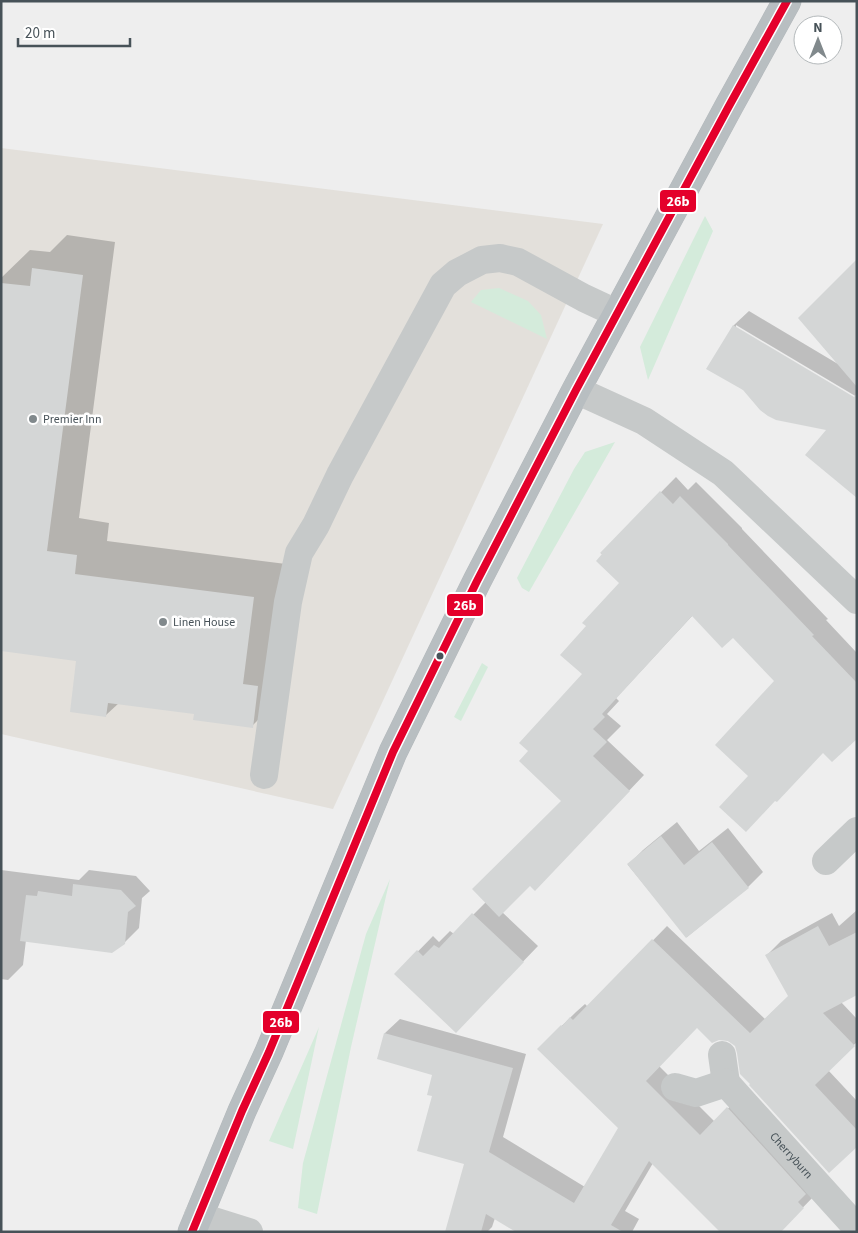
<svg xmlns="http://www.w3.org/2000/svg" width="858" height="1233" viewBox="0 0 858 1233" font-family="'Source Sans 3',sans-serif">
  <rect width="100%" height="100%" fill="#eee"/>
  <path fill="#e3e0db" d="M 1,148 L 603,224 L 333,809 L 1,734 Z"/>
  <path fill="#d4ebdb" d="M 705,216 L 713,231 L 648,380 L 640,347 Z
    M 499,288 L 528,301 L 541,315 L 547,339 L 471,302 L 481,290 Z
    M 615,442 L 529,592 L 522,588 L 517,578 L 574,469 L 585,452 Z
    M 482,663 L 488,667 L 461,721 L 454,717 Z
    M 390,879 L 351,1047 L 317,1214 L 298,1208 L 303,1163 L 366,934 Z
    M 319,1027 L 293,1149 L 269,1141 Z"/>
  <path fill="#0003" d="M 67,235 L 115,242 L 79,518 L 109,523 L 107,541 L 286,564 L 285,693 L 252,726 L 195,712 L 119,703 L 106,715 L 78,660 L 1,650 L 1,278 L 30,250 L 50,252 Z
    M 857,261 L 857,354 L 844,367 L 857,375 L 857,397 L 736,325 L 736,328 L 857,400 L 857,496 L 807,455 L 828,429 L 777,419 L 768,415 L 761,410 L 744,390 L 708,368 L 734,325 L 749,311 L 838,364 L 800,318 Z
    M 676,477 L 688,490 L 696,482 L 742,528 L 742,529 L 828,619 L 826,620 L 857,653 L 857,738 L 823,752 L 749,775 L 776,681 L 733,636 L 693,615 L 616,698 L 619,701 L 607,714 L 621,726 L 607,740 L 644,775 L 550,874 L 530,884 L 502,912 L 538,946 L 471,1016 L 396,974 L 433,936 L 439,942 L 450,931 L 454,934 L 486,902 L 563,801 L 530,751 L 583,674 L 588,626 L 621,583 L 601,553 Z
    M 677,822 L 699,851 L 728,828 L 763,872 L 748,887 L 687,937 L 628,865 L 643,850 Z
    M 1,870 L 79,880 L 89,870 L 136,876 L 150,891 L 142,898 L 139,928 L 124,943 L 26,940 L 23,965 L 8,980 L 1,979 Z
    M 857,910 L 857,994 L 841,1002 L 857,1019 L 857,1042 L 828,1070 L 857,1101 L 857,1146 L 739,1052 L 735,1044 L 697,1027 L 659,1066 L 715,1122 L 742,1094 L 817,1193 L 779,1232 L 653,1163 L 625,1211 L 639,1219 L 632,1232 L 518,1232 L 495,1218 L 492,1227 L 487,1232 L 446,1232 L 466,1163 L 433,1095 L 434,1074 L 379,1058 L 385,1033 L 400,1019 L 526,1054 L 503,1137 L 585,1187 L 620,1128 L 538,1049 L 576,1012 L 585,1004 L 588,1007 L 667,926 L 765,1019 L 789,996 L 767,955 L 781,941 L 832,913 L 839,926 Z"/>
  <path fill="#d4d6d6" d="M 857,259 L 857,387 L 798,318 Z
    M 32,268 L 83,275 L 47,551 L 77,555 L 75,574 L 254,597 L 243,684 L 258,686 L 253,728 L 193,720 L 194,714 L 108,703 L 106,717 L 70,712 L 76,661 L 1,651 L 1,283 L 30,286 Z
    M 733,325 L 854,397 L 857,393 L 857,498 L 805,455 L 826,430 L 776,420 L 768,416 L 760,410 L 743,390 L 706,369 Z
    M 660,491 L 673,504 L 680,496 L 728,544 L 728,545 L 814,635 L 812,636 L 857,683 L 857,739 L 832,762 L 823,753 L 777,802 L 775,801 L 746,832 L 719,807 L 748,776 L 715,745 L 774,681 L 733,638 L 722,648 L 692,616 L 602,714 L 605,717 L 593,729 L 607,742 L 593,756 L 630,791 L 535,891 L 530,886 L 499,917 L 472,889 L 561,801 L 519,761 L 528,751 L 519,743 L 582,674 L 560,655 L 586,626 L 582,623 L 619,583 L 596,561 L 602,554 L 600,553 Z
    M 661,836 L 684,865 L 712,842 L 749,888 L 686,938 L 627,864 Z
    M 73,884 L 121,890 L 136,906 L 128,912 L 125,944 L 112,953 L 20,941 L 26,895 L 37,896 L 38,891 L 72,896 Z
    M 472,913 L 524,962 L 456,1033 L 394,974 L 417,950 L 423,956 L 434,945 L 439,948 Z
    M 818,926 L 829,946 L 857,932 L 857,995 L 823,1013 L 855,1046 L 815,1085 L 857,1130 L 857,1147 L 829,1173 L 749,1085 L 750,1084 L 740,1074 L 737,1053 L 735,1046 L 728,1041 L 719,1040 L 712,1043 L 697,1028 L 646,1081 L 700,1135 L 727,1107 L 806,1194 L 798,1202 L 804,1208 L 781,1232 L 720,1232 L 649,1161 L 611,1225 L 623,1232 L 516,1232 L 486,1214 L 481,1232 L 445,1232 L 464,1164 L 417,1151 L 432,1096 L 427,1095 L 432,1075 L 377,1059 L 384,1033 L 513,1068 L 489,1152 L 574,1203 L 618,1128 L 537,1049 L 561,1025 L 562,1026 L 570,1017 L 573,1020 L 652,939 L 750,1033 L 788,996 L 765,955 Z"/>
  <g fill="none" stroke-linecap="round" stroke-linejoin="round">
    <defs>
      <path id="highway" d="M 192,1232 L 242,1111 L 269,1052 L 393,752 L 477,581 L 576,390 L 729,106 L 787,1"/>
    </defs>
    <use href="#highway" stroke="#b4b9bc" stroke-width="29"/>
    <g stroke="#c6c9c9" stroke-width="28">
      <path d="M 576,390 L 644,421 L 723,473 L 857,600"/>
      <path d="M 264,775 L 288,602 L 299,553 L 316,525 L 340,475 L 443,285 L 457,273 L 482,260 L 500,258 L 518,262 L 584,298 L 616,313"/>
      <path d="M 826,861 L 857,831"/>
      <path d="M 722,1055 L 726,1083"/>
      <path id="s1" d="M 675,1087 L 696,1093 L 726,1083 L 857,1228"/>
      <path d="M 198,1216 L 249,1232"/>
    </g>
    <use href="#highway" stroke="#b8bec1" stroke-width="28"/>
    <defs>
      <path id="bus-1" d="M 192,1232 L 242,1111 L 269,1052 L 393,752 L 477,581 L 576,390 L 729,106 L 787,1"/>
    </defs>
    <use href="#bus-1" stroke="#fff" stroke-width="11"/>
    <use href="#bus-1" stroke="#e4002b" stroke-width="8"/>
  </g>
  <g fill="#81898c" stroke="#fff" stroke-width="2">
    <circle cx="33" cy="419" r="5"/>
    <circle cx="163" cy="622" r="5"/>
  </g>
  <circle fill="#475258" stroke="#fff" stroke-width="2" cx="440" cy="656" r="4.5"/>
  <g text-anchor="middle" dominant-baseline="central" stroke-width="5" stroke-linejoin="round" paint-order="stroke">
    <g font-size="12" fill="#475258" stroke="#fff" text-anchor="start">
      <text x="43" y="419">Premier Inn</text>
      <text x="173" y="622">Linen House</text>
    </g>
    <g font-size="12" fill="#475258" stroke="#fff">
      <text stroke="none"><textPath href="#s1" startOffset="151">Cherryburn</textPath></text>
    </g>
  </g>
  <g stroke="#fff" stroke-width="2">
    <rect x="659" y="189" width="38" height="24" rx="5" fill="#e4002b"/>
    <rect x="446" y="593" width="38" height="24" rx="5" fill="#e4002b"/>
    <rect x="262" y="1010" width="38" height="24" rx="5" fill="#e4002b"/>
  </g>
  <g font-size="14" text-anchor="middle" font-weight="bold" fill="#fff">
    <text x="678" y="206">26b</text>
    <text x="465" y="610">26b</text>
    <text x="281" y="1027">26b</text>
  </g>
  <rect width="858" height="1233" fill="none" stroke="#475258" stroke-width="5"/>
  <g transform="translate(818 40)"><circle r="24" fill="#ffffff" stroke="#b5babc"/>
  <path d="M0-4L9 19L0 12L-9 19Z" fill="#81898c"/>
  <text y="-8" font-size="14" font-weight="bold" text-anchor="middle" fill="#475258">N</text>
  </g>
  <path d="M18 38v8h112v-8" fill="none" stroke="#475258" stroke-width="2.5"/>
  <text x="25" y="38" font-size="15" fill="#475258" stroke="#ffffff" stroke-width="4" paint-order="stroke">20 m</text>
</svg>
